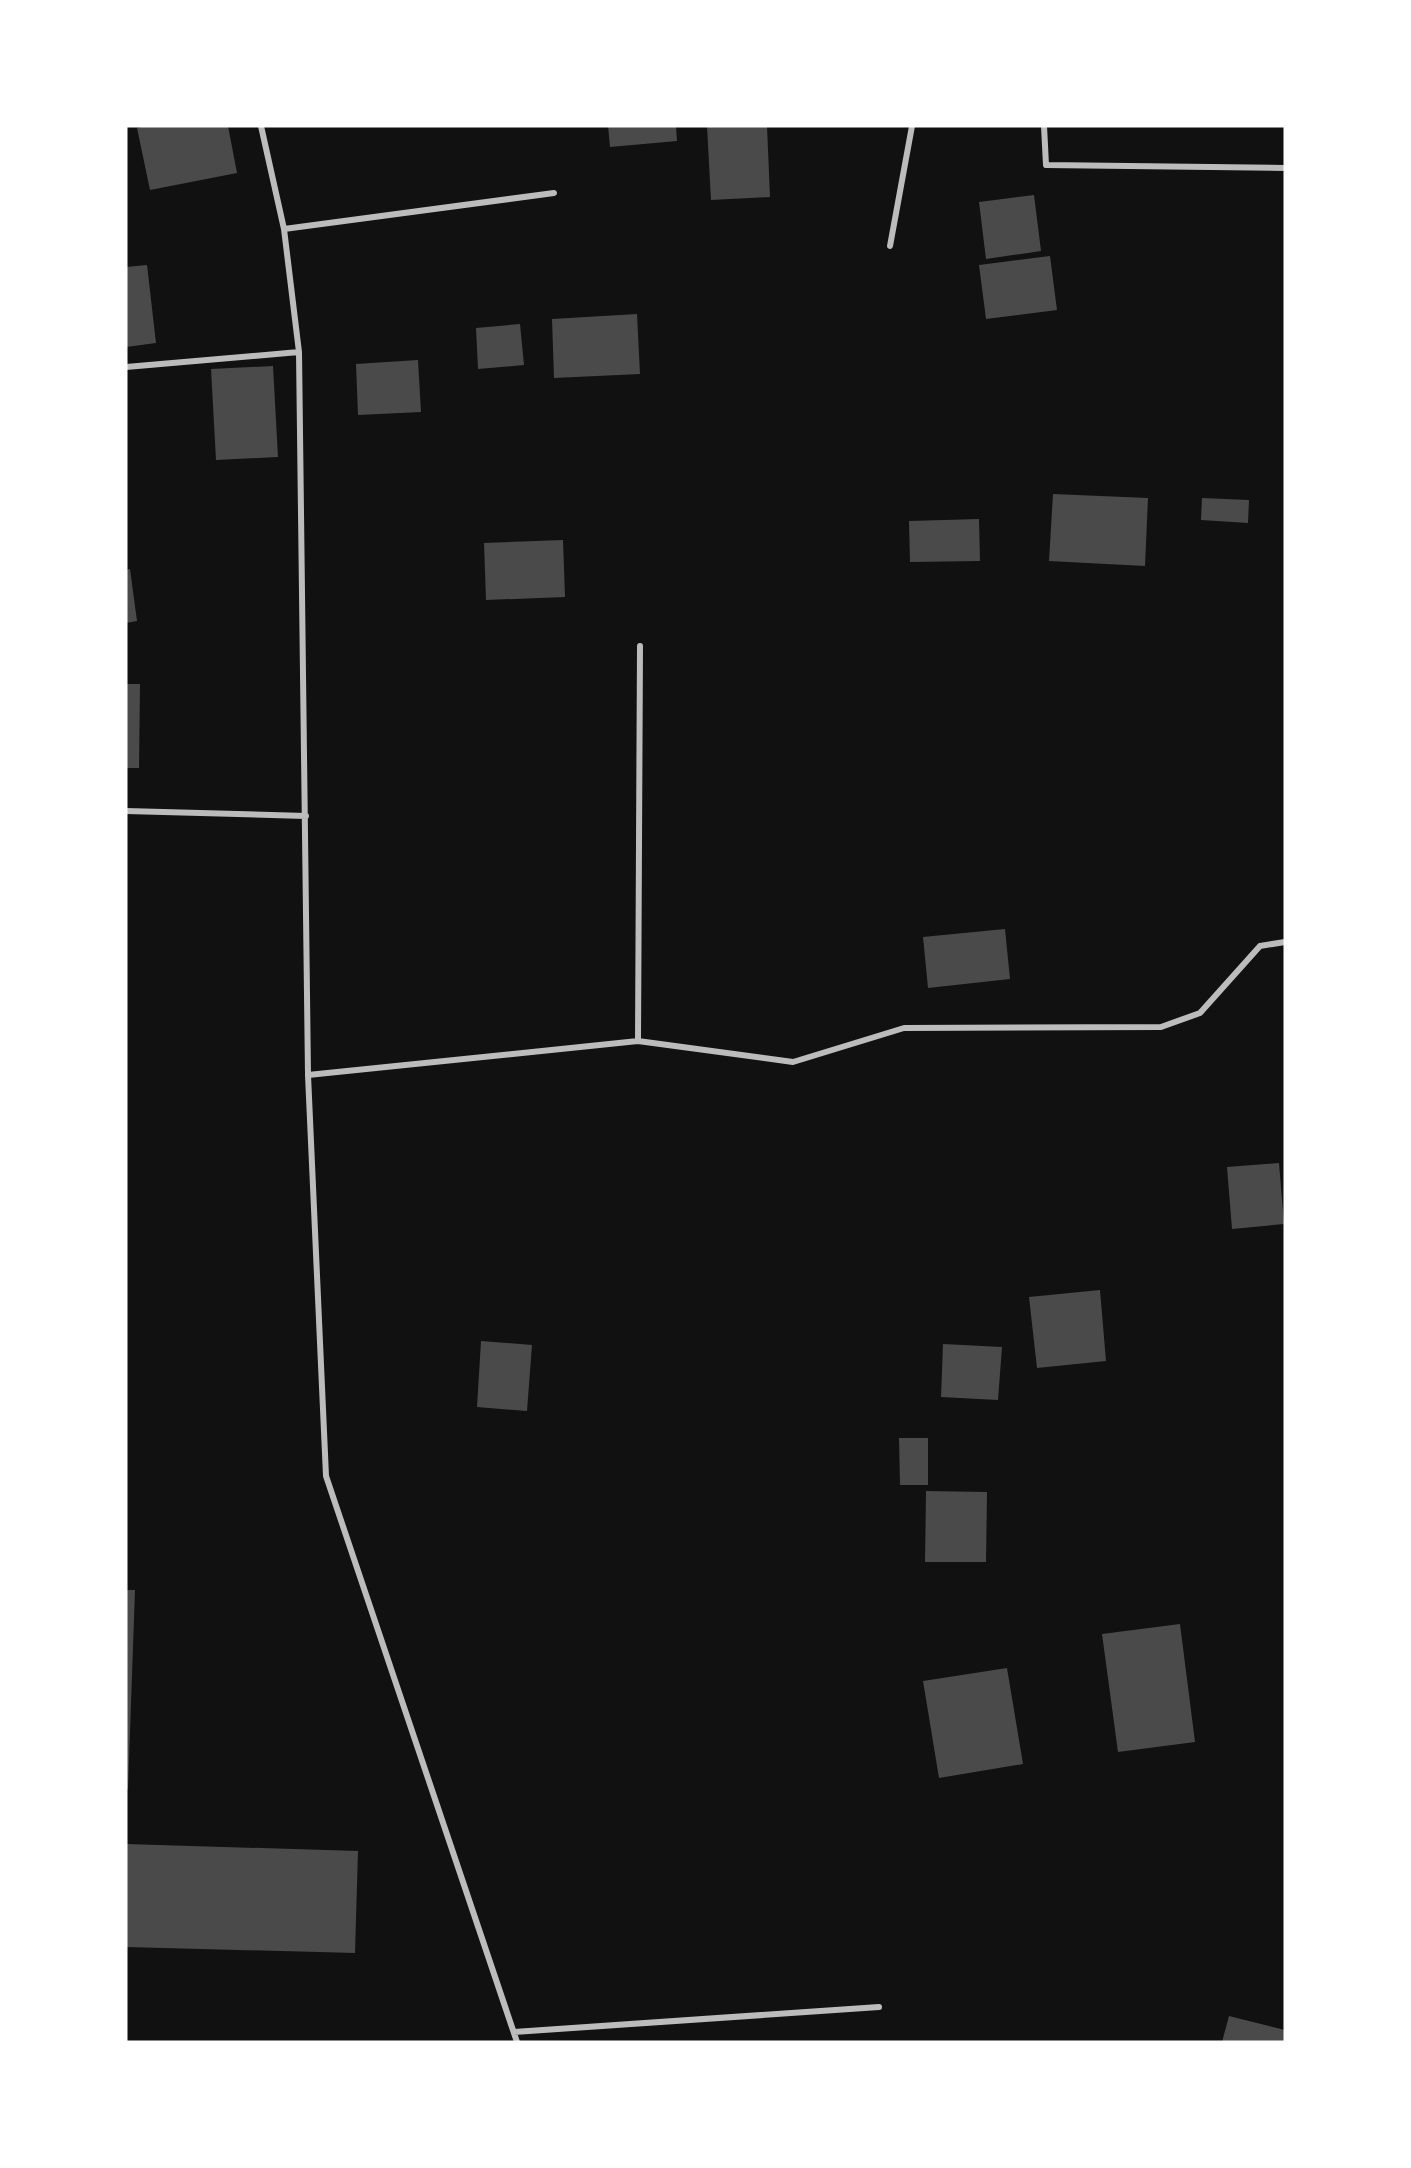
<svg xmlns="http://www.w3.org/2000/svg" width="1411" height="2168" viewBox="0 0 1411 2168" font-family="Poppins,sans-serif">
  <rect width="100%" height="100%" fill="#111"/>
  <path fill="#4a4a4a" d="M 148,126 L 228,126 L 237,173 L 150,190 L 137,128 Z
    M 608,126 L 676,126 L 677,141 L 610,147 Z
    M 707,126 L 767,126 L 770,197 L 711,200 Z
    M 1034,195 L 1041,251 L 986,259 L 979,202 Z
    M 1050,256 L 1057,310 L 986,319 L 979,265 Z
    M 147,265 L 156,343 L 126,347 L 126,267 Z
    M 637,314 L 640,374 L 554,378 L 552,319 Z
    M 520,324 L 524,365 L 478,369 L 476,328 Z
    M 418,360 L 421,412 L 358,415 L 356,364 Z
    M 273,366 L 278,457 L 216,460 L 211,369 Z
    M 1053,494 L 1148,498 L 1145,566 L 1049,561 Z
    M 1202,498 L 1249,500 L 1248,523 L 1201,520 Z
    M 979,519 L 980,561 L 910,562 L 909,521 Z
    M 563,540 L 565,597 L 486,600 L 484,543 Z
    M 130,569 L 137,621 L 126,623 L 126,570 Z
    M 126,684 L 140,684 L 139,768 L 126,768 Z
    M 1005,929 L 1010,979 L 928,988 L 923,937 Z
    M 1279,1163 L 1284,1224 L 1232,1229 L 1227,1167 Z
    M 1100,1290 L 1106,1361 L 1037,1368 L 1029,1297 Z
    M 481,1341 L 532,1345 L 527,1411 L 477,1407 Z
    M 943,1344 L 1002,1347 L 998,1400 L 941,1397 Z
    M 899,1438 L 928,1438 L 928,1485 L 900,1485 Z
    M 926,1491 L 987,1492 L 986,1562 L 925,1562 Z
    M 126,1590 L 135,1590 L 128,1789 L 126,1789 Z
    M 1180,1624 L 1195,1742 L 1118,1752 L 1102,1634 Z
    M 1007,1668 L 1023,1764 L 939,1778 L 923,1681 Z
    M 126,1844 L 358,1851 L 355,1953 L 126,1947 Z
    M 1229,2016 L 1285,2030 L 1285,2042 L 1222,2042 Z"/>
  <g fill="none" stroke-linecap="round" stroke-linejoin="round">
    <path stroke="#bcbcbc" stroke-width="6" d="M 261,126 L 284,229 L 299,352 L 308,1075 L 326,1476 L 517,2042
      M 1044,126 L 1046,165 L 1285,168
      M 284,229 L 554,193
      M 890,246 L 912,126
      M 126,367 L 299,352
      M 126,811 L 306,816
      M 638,1041 L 640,646
      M 308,1075 L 638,1041 L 793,1062 L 904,1028 L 1161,1027 L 1200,1013 L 1260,946 L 1285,942
      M 514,2032 L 879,2007"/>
  </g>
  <rect width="1411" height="2168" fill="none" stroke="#ffffff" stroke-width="255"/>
</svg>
